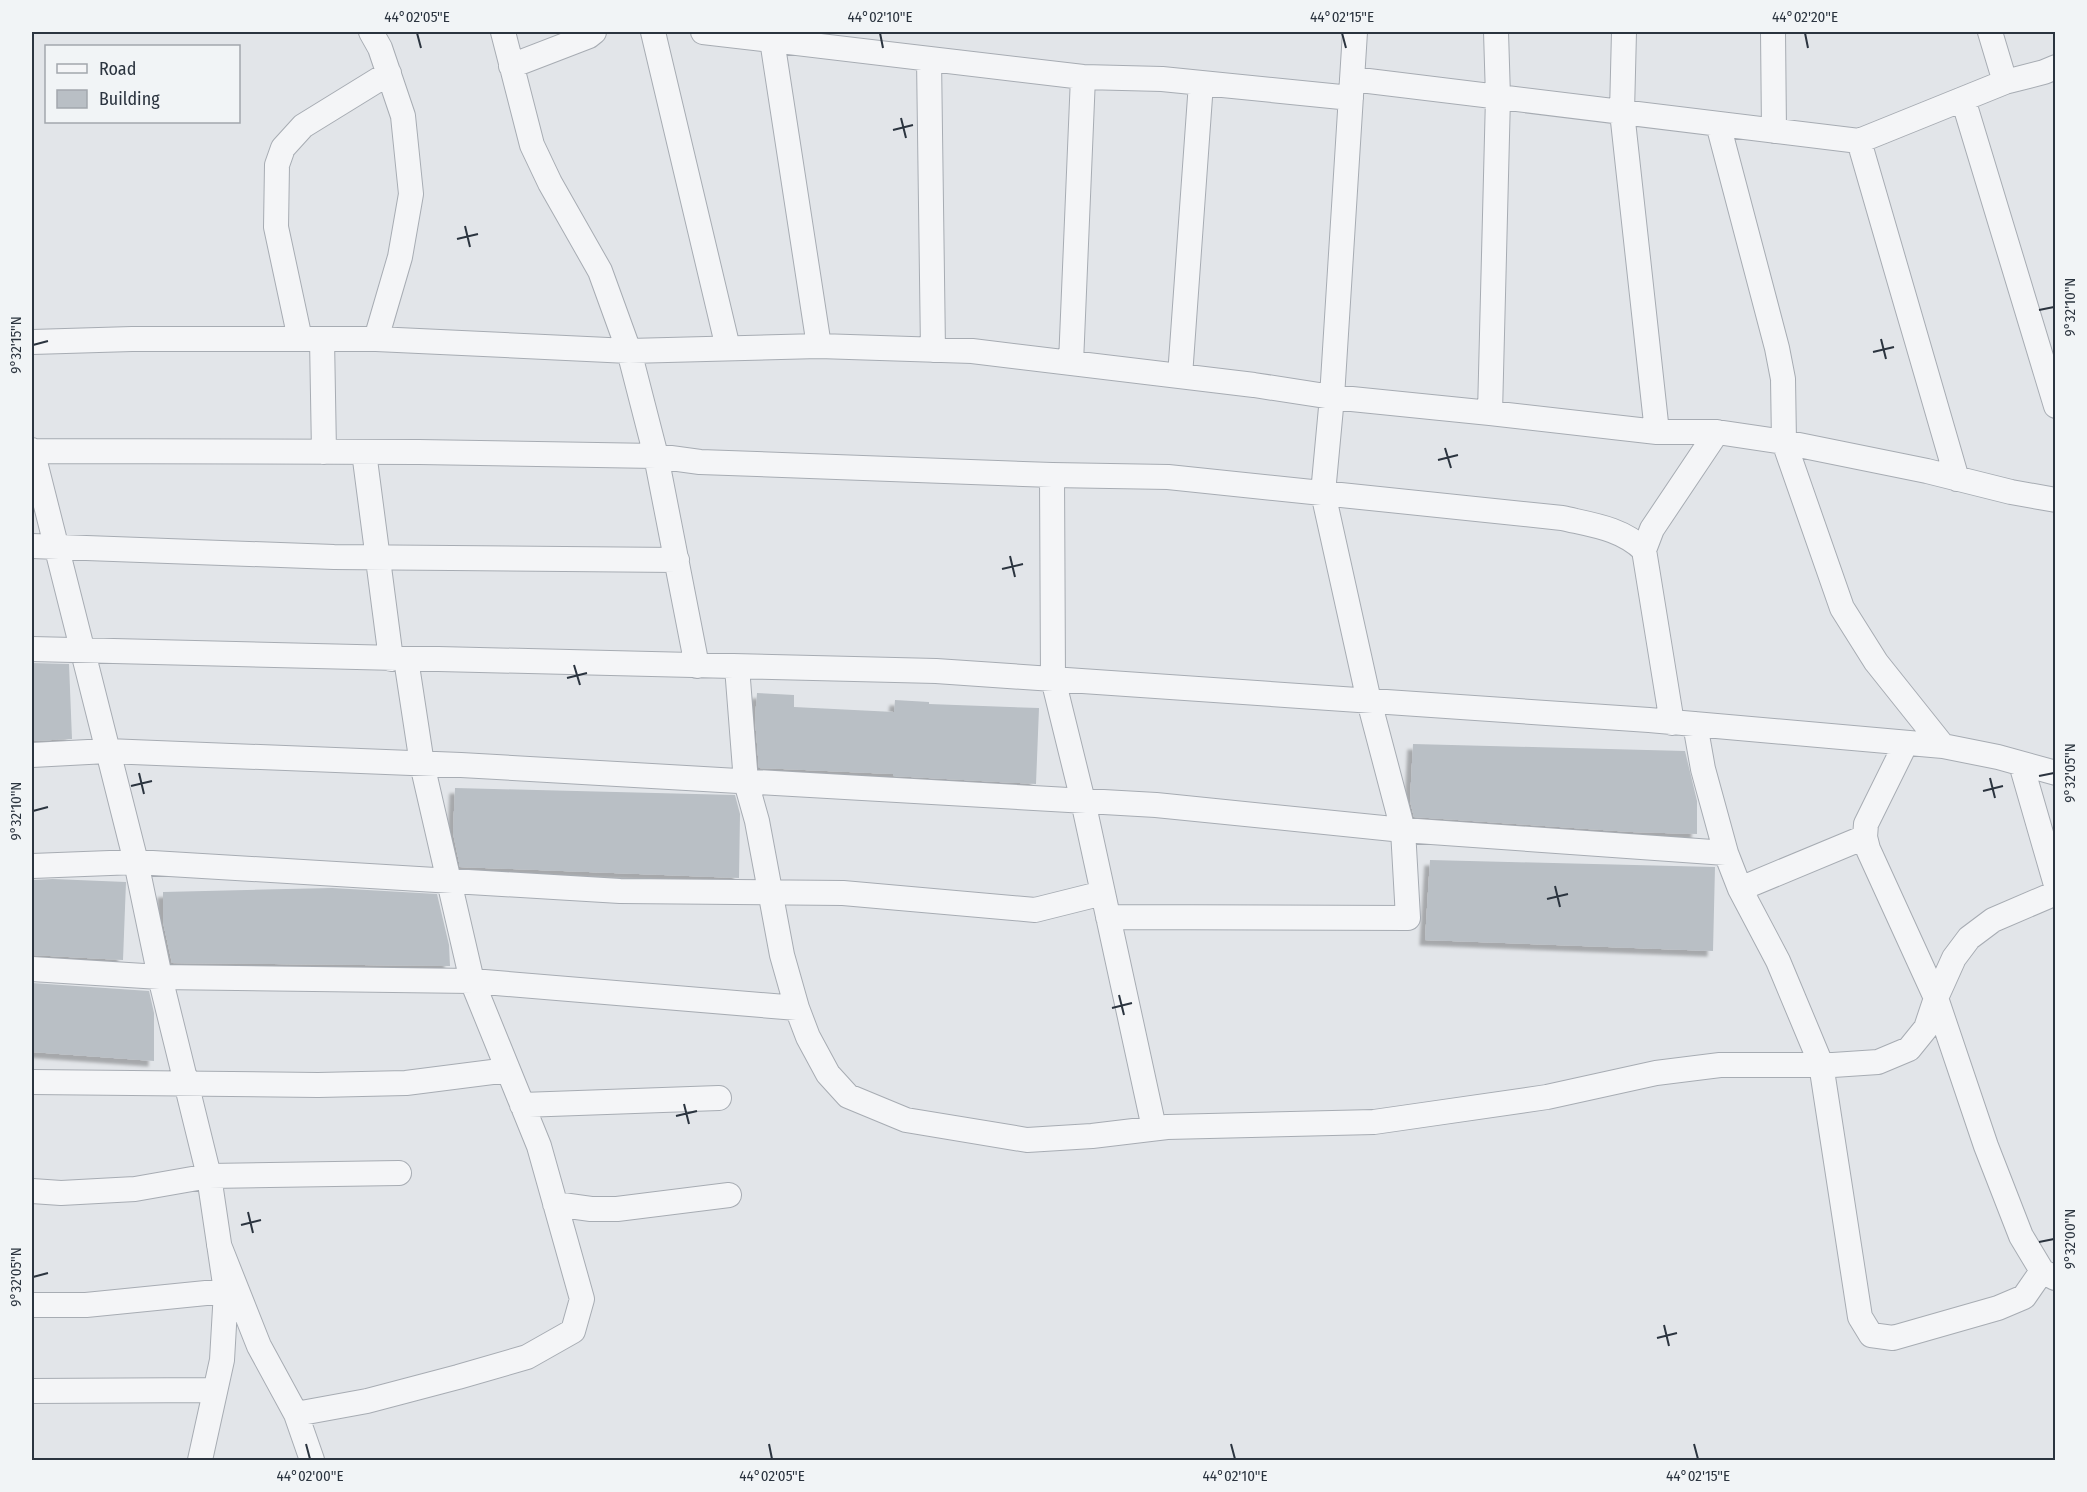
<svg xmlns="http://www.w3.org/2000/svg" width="2087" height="1492" viewBox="0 0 2087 1492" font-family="'Fira Sans Condensed',sans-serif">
  <defs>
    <filter id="shadow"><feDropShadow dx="-5.5" dy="5.5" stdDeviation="1.5" flood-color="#0004"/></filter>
  </defs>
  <rect width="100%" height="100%" fill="#e2e5e9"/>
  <path fill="#b9bfc5" filter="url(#shadow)" d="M 32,663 L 69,664 L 72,739 L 32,741 Z
    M 757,693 L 794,695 L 794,707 L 894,712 L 895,700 L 929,702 L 929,704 L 1039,708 L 1036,784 L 893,776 L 893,774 L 759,768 L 755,719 Z
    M 1413,744 L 1685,751 L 1697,801 L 1697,834 L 1632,832 L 1414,817 L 1410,801 Z
    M 455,788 L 735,795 L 740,814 L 739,878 L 460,867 L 453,833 Z
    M 1430,860 L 1715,867 L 1713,951 L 1425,940 Z
    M 53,879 L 126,882 L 123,960 L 32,955 L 32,880 Z
    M 332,888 L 437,894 L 449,945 L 450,966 L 172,963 L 163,922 L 163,892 Z
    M 32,983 L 149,991 L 154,1013 L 154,1061 L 32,1052 Z"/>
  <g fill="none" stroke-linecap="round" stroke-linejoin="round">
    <defs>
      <path id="minor" d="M 371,32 L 380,48 L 403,116 L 411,194 L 400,257 L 376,339
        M 503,32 L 532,145 L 550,183 L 600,271 L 629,351 L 656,456 L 697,666
        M 653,32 L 728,348
        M 703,32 L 1083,77 L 1162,79 L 1351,98
        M 1624,32 L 1622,112 L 1657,432
        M 1773,32 L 1774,131
        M 1990,32 L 2005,82 L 2044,72 L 2056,67
        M 772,40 L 819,346
        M 929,59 L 933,350
        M 511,66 L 589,36 L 594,32
        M 1352,79 L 1859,141 L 2005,82
        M 1963,99 L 2056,406
        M 1718,124 L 1777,348 L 1783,379 L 1784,442 L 1842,608 L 1876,662 L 1943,746
        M 1859,141 L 1957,479
        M 300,339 L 276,227 L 277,165 L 283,148 L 303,126 L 389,73
        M 322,339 L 324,452
        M 32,342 L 132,339 L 376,339 L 629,351 L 819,346 L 972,351 L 1254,385 L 1332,397 L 1490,413 L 1657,432 L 1717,432 L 1784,442 L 1927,471 L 2011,492 L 2056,500
        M 1071,363 L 1083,77
        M 1180,376 L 1201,83
        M 1490,413 L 1498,97 L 1496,32
        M 32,450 L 136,862 L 160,977 L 209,1176 L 226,1291 L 222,1360 L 200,1460
        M 32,451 L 419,452 L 656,456 L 700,462 L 1052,475 L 1168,477 L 1562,518 C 1592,525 1621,528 1644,550
        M 364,452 L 391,659
        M 1052,475 L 1053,679 L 1083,801 L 1154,1128
        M 32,546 L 334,557 L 677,560
        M 32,649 L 936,671 L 1649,720 L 1943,746 L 1998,757 L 2056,773
        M 737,667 L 746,782 L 757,821 L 782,955 L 797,1008 L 808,1037 L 828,1074 L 848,1096 L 906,1120 L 1027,1140 L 1092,1136 L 1167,1127 L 1374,1122 L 1547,1097 L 1656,1073 L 1720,1065 L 1833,1065 L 1878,1062 L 1909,1049 L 1926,1028 L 1936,998 L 1954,958 L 1969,938 L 1993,920 L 2056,893
        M 1672,723 L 1644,550 L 1652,529 L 1717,432
        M 1695,724 L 1703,769 L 1726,853 L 1740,889 L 1778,961 L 1821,1064 L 1860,1317 L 1871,1335 L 1893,1338 L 1998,1308 L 2024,1297 L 2042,1271
        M 1906,743 L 1866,824 L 1865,837 L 1868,849 L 1936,998 L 1986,1146 L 2021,1236 L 2042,1271 L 2055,1278
        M 32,755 L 107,751 L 461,765 L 1156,805 L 1403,830 L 1726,853
        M 2021,764 L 2056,885
        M 32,866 L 136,862 L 620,891 L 843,893 L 1035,910 L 1103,893
        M 1740,889 L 1865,837
        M 1108,917 L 1408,918 L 1403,830 L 1369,701 L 1323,493 L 1332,397 L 1355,32
        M 32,969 L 160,977 L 472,981 L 797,1008
        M 32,1082 L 318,1085 L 406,1083 L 508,1070
        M 522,1105 L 719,1098
        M 32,1191 L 61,1193 L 135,1189 L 209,1176 L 399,1173
        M 555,1204 L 591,1209 L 617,1209 L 729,1195
        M 219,1245 L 259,1346 L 296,1414 L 367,1401 L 458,1377 L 527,1357 L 573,1331 L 582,1299 L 539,1146 L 472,981 L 422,764 L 406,659
        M 32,1305 L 86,1305 L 226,1291
        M 32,1391 L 214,1390
        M 296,1414 L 312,1460"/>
    </defs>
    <use href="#minor" stroke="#a7acb3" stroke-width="26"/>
    <use href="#minor" stroke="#f4f5f7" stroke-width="24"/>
  </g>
  <path fill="none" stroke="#2b343f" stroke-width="2" d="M 417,33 L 421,48M 880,33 L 883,48M 1342,33 L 1346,48M 1805,33 L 1808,48M 901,118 L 906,138M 893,130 L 913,125M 465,226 L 470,247M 457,239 L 478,234M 2039,310 L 2054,307M 1881,339 L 1886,359M 33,345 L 48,341M 1873,352 L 1894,347M 1445,448 L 1451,468M 1438,460 L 1458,455M 1010,556 L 1015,577M 1002,569 L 1023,564M 574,665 L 580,685M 567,678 L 587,673M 139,773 L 144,794M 2039,776 L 2054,773M 1990,778 L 1995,798M 131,786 L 152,781M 1983,791 L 2003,786M 33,811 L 48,807M 1555,886 L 1560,907M 1547,899 L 1568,894M 1119,995 L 1124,1015M 1112,1008 L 1132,1003M 684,1104 L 689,1124M 676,1116 L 697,1111M 248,1212 L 253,1233M 241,1225 L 261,1220M 2039,1242 L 2054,1239M 33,1277 L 48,1273M 1664,1325 L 1669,1346M 1657,1338 L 1677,1333M 306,1444 L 310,1459M 769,1444 L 772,1459M 1231,1444 L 1235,1459M 1694,1444 L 1698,1459"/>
  <rect width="2087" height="1492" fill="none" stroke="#f1f4f6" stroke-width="66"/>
  <rect x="45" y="45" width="195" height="78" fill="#f1f4f6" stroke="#a2a7ad" stroke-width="1.5"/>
  <rect x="57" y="64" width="30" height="9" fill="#f4f5f7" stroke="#a2a7ad" stroke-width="1.5"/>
  <text x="99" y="75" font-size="18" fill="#2b343f">Road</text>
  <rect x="57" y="90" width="30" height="18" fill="#b9bfc5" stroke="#a2a7ad" stroke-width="1.5"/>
  <text x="99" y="105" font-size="18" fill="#2b343f">Building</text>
  <rect x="33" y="33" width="2021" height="1426" fill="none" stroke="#2b343f" stroke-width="2"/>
  <g font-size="15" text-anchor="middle" fill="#2b343f">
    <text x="417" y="22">44°02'05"E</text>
    <text x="880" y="22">44°02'10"E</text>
    <text x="1342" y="22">44°02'15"E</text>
    <text x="1805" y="22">44°02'20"E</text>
    <text transform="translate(2070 307) rotate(-90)" y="5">9°32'10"N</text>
    <text transform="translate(16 345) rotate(-90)" y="5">9°32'15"N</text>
    <text transform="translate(2070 773) rotate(-90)" y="5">9°32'05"N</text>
    <text transform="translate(16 811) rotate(-90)" y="5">9°32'10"N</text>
    <text transform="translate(2070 1239) rotate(-90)" y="5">9°32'00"N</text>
    <text transform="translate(16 1277) rotate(-90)" y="5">9°32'05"N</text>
    <text x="310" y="1481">44°02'00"E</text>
    <text x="772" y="1481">44°02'05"E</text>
    <text x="1235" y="1481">44°02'10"E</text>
    <text x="1698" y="1481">44°02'15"E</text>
  </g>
</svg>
